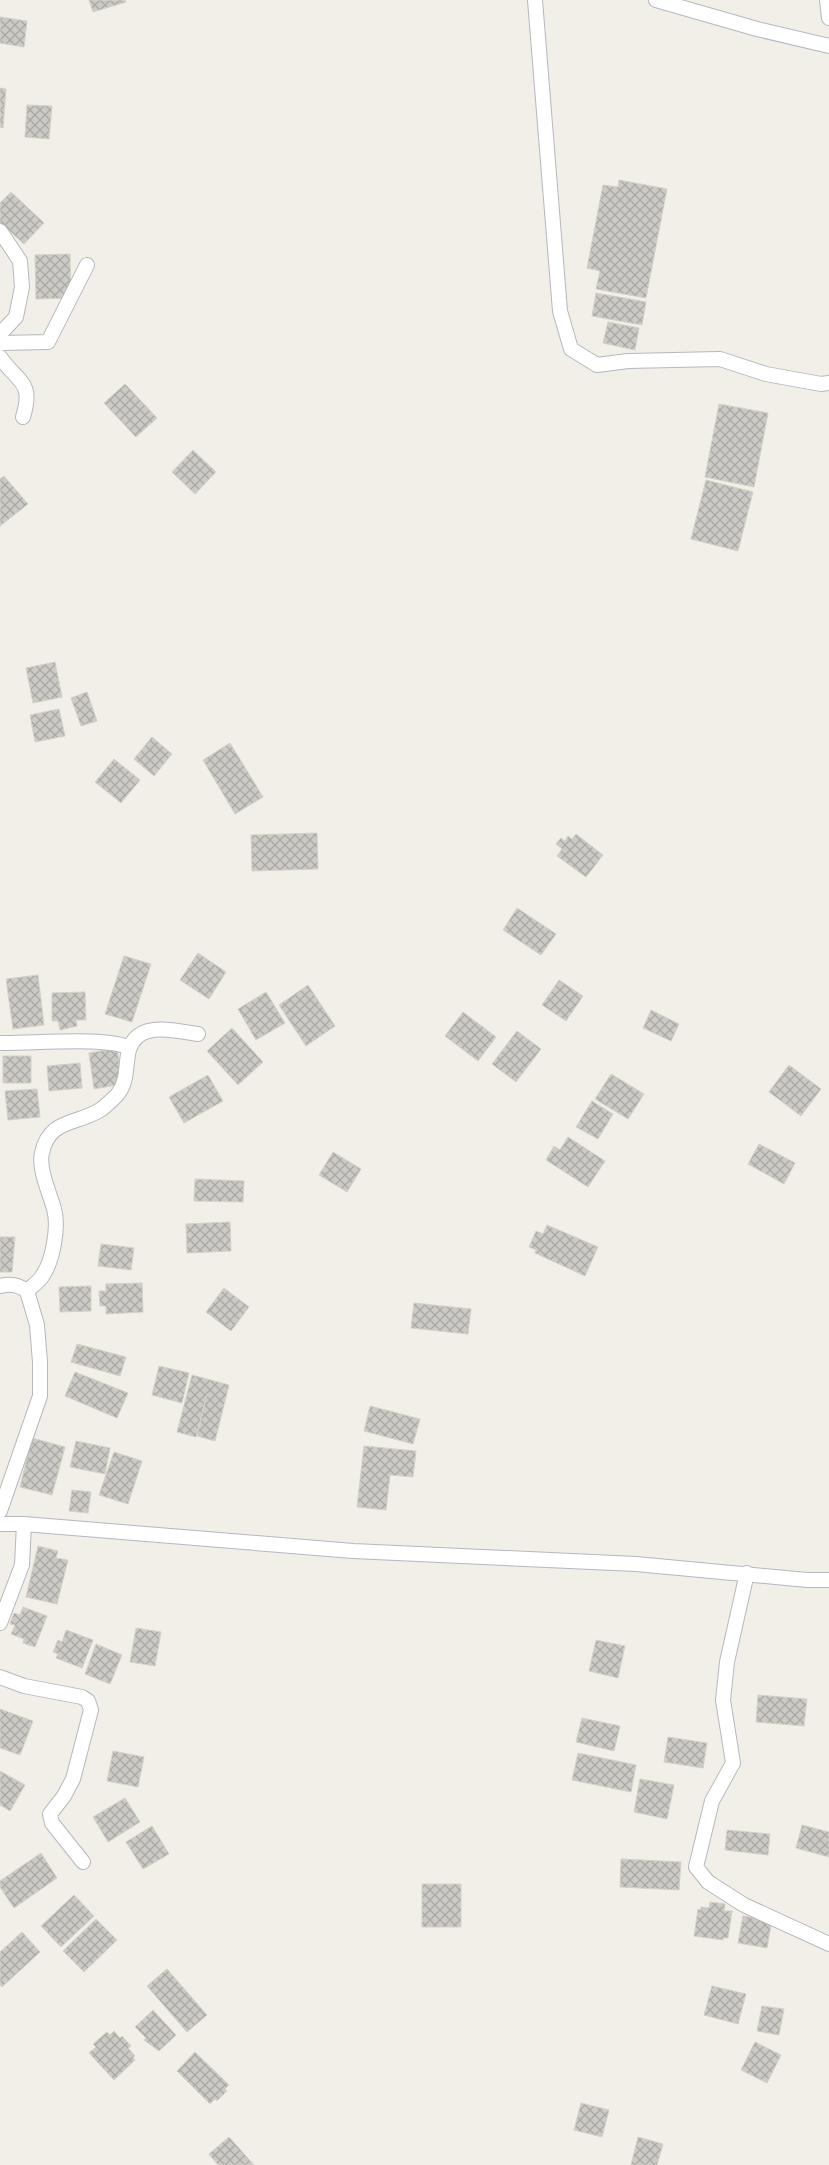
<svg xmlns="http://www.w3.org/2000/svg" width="829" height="2165" viewBox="0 0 829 2165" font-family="'Open Sans',sans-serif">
  <defs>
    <pattern id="building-cross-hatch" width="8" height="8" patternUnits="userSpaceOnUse" patternTransform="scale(1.25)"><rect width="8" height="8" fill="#cccac5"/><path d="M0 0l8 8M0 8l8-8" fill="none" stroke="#a9a8a4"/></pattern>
  </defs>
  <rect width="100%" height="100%" fill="#f1efe8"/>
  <path fill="url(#building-cross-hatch)" stroke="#d6d1c6" d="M 89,0 L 125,0 L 126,2 L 93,12 Z
    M 0,17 L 27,21 L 24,47 L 0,43 Z
    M 0,88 L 6,89 L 3,128 L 0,127 Z
    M 27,105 L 52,106 L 49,139 L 25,137 Z
    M 619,180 L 667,189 L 646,298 L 596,289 L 600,271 L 587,268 L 603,185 L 618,187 Z
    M 11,192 L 44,223 L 24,244 L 0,222 L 0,203 Z
    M 70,254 L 71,298 L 36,299 L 35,255 Z
    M 596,293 L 646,302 L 642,325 L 592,316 Z
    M 608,322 L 639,328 L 635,350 L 603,343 Z
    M 125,384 L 157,418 L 136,437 L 104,403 Z
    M 719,404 L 768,413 L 754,487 L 705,477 Z
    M 193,450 L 216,472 L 195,494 L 172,472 Z
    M 4,476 L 28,504 L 0,526 L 0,479 Z
    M 706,480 L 753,492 L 738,551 L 691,539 Z
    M 55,662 L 62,697 L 33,703 L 26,668 Z
    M 87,692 L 97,721 L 81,726 L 71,698 Z
    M 59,709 L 65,736 L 35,742 L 30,715 Z
    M 152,737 L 172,754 L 154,776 L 134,759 Z
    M 230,743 L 263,797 L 235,814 L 203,760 Z
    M 114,759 L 140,780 L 121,803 L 95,782 Z
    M 317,833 L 318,869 L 252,871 L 251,835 Z
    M 576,834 L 603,855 L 586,877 L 557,856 L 562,849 L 556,844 L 561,838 L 565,841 L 568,836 L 572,839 Z
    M 517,908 L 556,934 L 541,955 L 503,930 Z
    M 198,953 L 226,972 L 209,999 L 180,980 Z
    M 124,956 L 151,964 L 132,1022 L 105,1014 Z
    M 38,975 L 44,1025 L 13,1029 L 6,979 Z
    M 559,980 L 583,996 L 566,1021 L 542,1005 Z
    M 308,985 L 335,1026 L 306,1046 L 279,1005 Z
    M 85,992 L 86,1020 L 76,1020 L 77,1026 L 60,1030 L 58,1021 L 52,1021 L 52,993 Z
    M 266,992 L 285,1023 L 256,1040 L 238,1009 Z
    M 651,1010 L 679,1024 L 671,1041 L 643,1028 Z
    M 463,1012 L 496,1037 L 478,1061 L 445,1036 Z
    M 232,1028 L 263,1062 L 238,1085 L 207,1051 Z
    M 517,1031 L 541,1049 L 516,1082 L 492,1064 Z
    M 117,1048 L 122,1084 L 94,1089 L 89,1053 Z
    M 3,1056 L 31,1056 L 31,1083 L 3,1083 Z
    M 80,1063 L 82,1088 L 49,1091 L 47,1066 Z
    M 789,1065 L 821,1089 L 801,1116 L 769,1092 Z
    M 611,1074 L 644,1094 L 628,1119 L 595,1099 Z
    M 208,1075 L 223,1101 L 184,1123 L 169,1097 Z
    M 37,1089 L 40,1117 L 8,1120 L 5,1091 Z
    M 592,1101 L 613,1114 L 598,1139 L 576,1127 Z
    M 568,1137 L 605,1161 L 588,1187 L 546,1160 L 554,1146 L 560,1150 Z
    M 759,1144 L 795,1163 L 784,1184 L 748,1164 Z
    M 333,1152 L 361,1169 L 347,1192 L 319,1175 Z
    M 195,1179 L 244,1181 L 243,1202 L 194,1201 Z
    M 230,1222 L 231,1251 L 187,1253 L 186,1224 Z
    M 547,1225 L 598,1247 L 585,1276 L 535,1253 L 536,1250 L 529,1247 L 536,1231 L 543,1234 Z
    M 0,1237 L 15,1237 L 12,1272 L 0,1272 Z
    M 101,1244 L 134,1248 L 131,1270 L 98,1266 Z
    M 142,1283 L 143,1312 L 106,1314 L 106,1306 L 100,1306 L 99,1291 L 106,1291 L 106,1284 Z
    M 91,1286 L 91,1311 L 60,1312 L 59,1287 Z
    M 224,1288 L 249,1307 L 231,1331 L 206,1312 Z
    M 414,1303 L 471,1309 L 468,1334 L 411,1328 Z
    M 77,1344 L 126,1357 L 120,1376 L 71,1362 Z
    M 159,1366 L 189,1373 L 182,1403 L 152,1395 Z
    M 75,1372 L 128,1393 L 117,1418 L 65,1396 Z
    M 192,1375 L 229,1385 L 215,1441 L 197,1436 L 207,1394 L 196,1437 L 177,1432 Z
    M 370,1406 L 420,1419 L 413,1444 L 364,1431 Z
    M 32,1438 L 65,1447 L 52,1495 L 20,1487 Z
    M 76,1441 L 110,1448 L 105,1474 L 70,1467 Z
    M 364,1446 L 416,1451 L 413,1477 L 390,1475 L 386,1510 L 357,1507 Z
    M 114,1452 L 142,1461 L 128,1504 L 99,1495 Z
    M 72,1490 L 91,1492 L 88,1513 L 69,1511 Z
    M 38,1546 L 58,1551 L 56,1558 L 68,1560 L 57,1604 L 26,1597 Z
    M 23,1607 L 47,1616 L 35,1647 L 23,1643 L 24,1639 L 11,1634 L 15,1625 L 10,1624 L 14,1613 L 20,1615 Z
    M 136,1628 L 161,1632 L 155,1666 L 130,1662 Z
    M 66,1630 L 93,1640 L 82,1668 L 56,1658 L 58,1654 L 53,1652 L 58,1640 L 62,1642 Z
    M 596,1640 L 625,1646 L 618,1678 L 589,1671 Z
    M 96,1644 L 122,1655 L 110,1684 L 85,1674 Z
    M 758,1695 L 807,1699 L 804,1726 L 756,1722 Z
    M 0,1709 L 33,1721 L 20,1755 L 0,1748 Z
    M 582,1718 L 620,1726 L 614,1751 L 576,1742 Z
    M 668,1737 L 707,1743 L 703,1768 L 664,1762 Z
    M 113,1751 L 144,1757 L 138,1787 L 107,1781 Z
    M 578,1753 L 636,1765 L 631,1792 L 572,1780 Z
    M 0,1771 L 25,1785 L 10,1811 L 0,1805 Z
    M 640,1779 L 674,1785 L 667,1819 L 634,1812 Z
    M 125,1798 L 140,1822 L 108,1842 L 93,1817 Z
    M 802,1825 L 829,1832 L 829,1857 L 796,1848 Z
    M 152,1826 L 169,1854 L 143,1869 L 126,1842 Z
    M 727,1830 L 770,1834 L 768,1855 L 725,1850 Z
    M 41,1853 L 57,1878 L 14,1908 L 0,1887 L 0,1881 Z
    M 621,1859 L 681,1862 L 679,1890 L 620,1887 Z
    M 422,1884 L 461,1884 L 461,1927 L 422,1927 Z
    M 74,1895 L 94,1916 L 61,1947 L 41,1926 Z
    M 710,1902 L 725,1904 L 724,1911 L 732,1911 L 728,1938 L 723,1938 L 723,1940 L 694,1936 L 698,1909 L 701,1910 L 701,1907 L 709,1908 Z
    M 743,1916 L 772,1920 L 767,1948 L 738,1943 Z
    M 96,1919 L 117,1940 L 84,1972 L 63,1951 Z
    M 22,1932 L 40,1952 L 2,1987 L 0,1985 L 0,1952 Z
    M 167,1969 L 207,2015 L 187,2032 L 147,1986 Z
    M 712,1986 L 746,1994 L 738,2024 L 704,2015 Z
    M 762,2006 L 784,2009 L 779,2035 L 757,2031 Z
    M 153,2010 L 176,2035 L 159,2051 L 144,2040 L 146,2038 L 135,2027 Z
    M 114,2031 L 120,2038 L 122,2036 L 131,2046 L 128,2048 L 135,2056 L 133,2057 L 135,2060 L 114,2080 L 89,2053 L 96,2047 L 93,2044 L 107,2032 L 110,2035 Z
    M 755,2042 L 781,2055 L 767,2083 L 741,2070 Z
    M 195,2052 L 229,2085 L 225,2089 L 227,2091 L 217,2101 L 215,2099 L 210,2104 L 177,2071 Z
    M 581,2103 L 609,2110 L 602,2137 L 574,2130 Z
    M 229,2137 L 254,2165 L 218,2165 L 209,2154 Z
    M 638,2137 L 663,2144 L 657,2165 L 631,2165 Z"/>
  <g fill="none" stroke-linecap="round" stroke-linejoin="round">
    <defs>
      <path id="minor" d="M 535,0 L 560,311 L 571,349 L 597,365 L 628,361 L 720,359 L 766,374 L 821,384 L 829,383
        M 656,0 L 757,29 L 829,46
        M 827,0 L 829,18
        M 0,231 L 20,261 L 22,287 L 16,317 L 0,334
        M 0,343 L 48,342 L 87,265
        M 0,357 C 18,383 34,381 23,417
        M 0,1043 C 29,1044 108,1036 129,1048
        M 0,1286 C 11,1283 18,1285 27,1291 L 37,1325 L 40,1362 L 40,1396 L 0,1511
        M 27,1291 C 32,1286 40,1281 43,1275 C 53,1260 59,1226 54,1209 C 50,1194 38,1168 42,1153 C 49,1119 76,1125 100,1110 C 105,1107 112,1100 117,1095 C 133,1076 120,1051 138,1036 C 153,1024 181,1032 198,1034
        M 0,1524 L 24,1524 L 353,1551 L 636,1564 L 807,1580 L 829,1580
        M 747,1573 L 727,1662 L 723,1700 L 733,1763 L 712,1801 L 696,1867 L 708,1882 L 744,1905 L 829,1944
        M 0,1623 L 22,1565 L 24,1524
        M 0,1677 L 24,1686 L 82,1697 L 88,1701 L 91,1710 L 73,1779 L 64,1796 L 50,1814 L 52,1823 L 83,1862"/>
    </defs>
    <use href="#minor" stroke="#b5b8bc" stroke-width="16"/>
    <use href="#minor" stroke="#fff" stroke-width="14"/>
  </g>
</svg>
